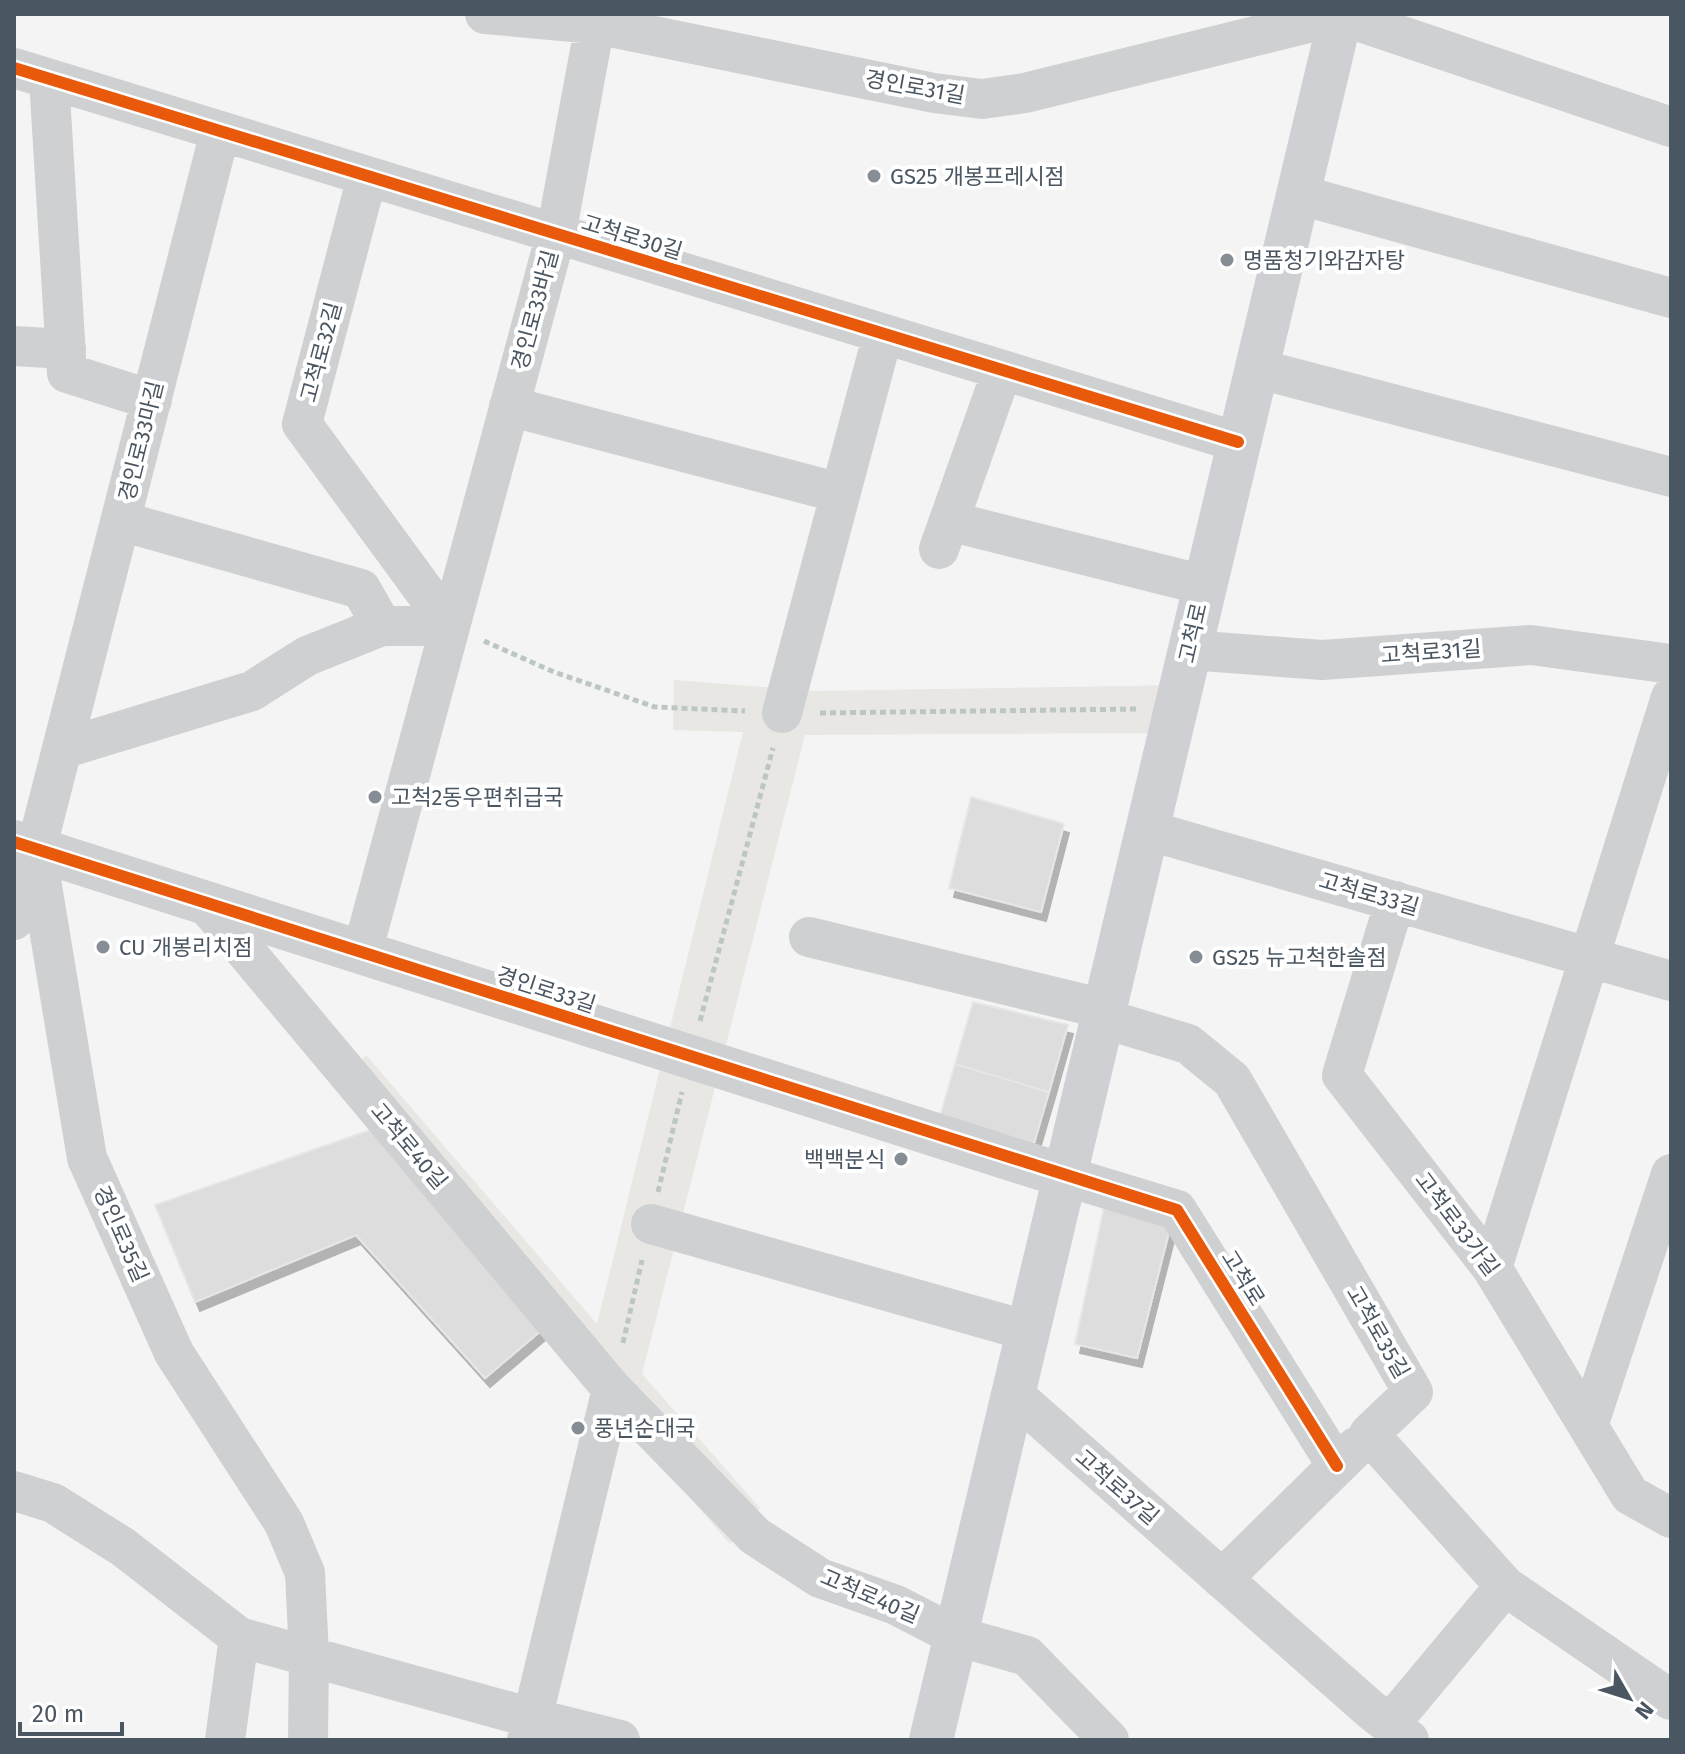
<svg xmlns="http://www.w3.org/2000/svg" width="1685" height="1754" viewBox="0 0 1685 1754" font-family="'Fira Sans','Noto Sans KR',sans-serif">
  <defs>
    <filter id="shadow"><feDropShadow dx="5" dy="9" stdDeviation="0" flood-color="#0004"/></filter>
  </defs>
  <rect width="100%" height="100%" fill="#f4f4f4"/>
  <path fill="#e8e7e3" d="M 674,680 L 815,691 L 1181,685 L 1170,733 L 805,735 L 642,1374 L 760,1508 L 730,1544 L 335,1088 L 366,1055 L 597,1324 L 743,732 L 673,730 Z"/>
  <path fill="#ddddde" stroke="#e5e6e7" stroke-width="2" filter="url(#shadow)" d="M 971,797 L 1064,824 L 1041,912 L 949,888 Z
    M 973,1002 L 1068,1025 L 1049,1092 L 955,1064 Z
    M 955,1064 L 1049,1092 L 1034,1143 L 940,1117 Z
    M 376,1128 L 544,1328 L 485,1378 L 356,1235 L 195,1302 L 155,1205 Z
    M 1104,1208 L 1171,1224 L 1137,1358 L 1075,1344 Z"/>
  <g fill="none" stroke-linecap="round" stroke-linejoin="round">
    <path stroke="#bcc7c4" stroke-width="5" stroke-dasharray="6 4" stroke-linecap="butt" d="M 484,641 L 554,672 L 655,707 L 745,711
      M 820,713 L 1138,709
      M 700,1021 L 773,748
      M 658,1192 L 682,1092
      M 623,1343 L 642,1260"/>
    <path stroke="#ced0d2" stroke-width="40" d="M 485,14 L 595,24 L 934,93 L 982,99 L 1025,93 L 1344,14
      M 1340,15 L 1671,127
      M 14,68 L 1238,442
      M 49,79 L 67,373 L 152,400
      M 367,177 L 302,424 L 450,626
      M 1297,194 L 1671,298
      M 14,346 L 66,349
      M 1255,368 L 1671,477
      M 509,406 L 840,493
      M 121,521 L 361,589 L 382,626 L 450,626
      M 949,521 L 1204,585
      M 939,549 L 1002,371
      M 1189,650 L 1322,660 L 1531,645 L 1671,664
      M 782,713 L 883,334
      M 62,749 L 252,691 L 307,656 L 382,626
      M 1147,830 L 1671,981
      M 36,850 L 87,1158 L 174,1353 L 284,1523 L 305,1573 L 309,1656 L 308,1740
      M 1395,901 L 1342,1075 L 1492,1268 L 1630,1495 L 1671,1518
      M 205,903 L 612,1389 L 755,1536 L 820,1578 L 896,1605 L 956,1636 L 1027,1656 L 1109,1740
      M 14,920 L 36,850 L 220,132
      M 809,937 L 1104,1009
      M 362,953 L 556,234 L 595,24
      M 1102,1018 L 1188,1044 L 1232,1080 L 1413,1392 L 1369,1434 L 1505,1586 L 1671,1700
      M 1065,1176 L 1177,1210 L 1337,1466
      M 651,1224 L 1028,1331
      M 1492,1268 L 1671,697
      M 1013,1394 L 1371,1710 L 1409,1740
      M 1588,1426 L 1671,1174
      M 14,1491 L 53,1503 L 123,1547 L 239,1637 L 532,1718 L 620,1740
      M 1222,1579 L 1356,1447
      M 1389,1725 L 1505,1586
      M 225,1740 L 239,1637
      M 527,1740 L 612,1389"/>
    <path stroke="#ced0d2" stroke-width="44" d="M 14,842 L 1065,1176"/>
    <path stroke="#ced0d4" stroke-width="44" d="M 931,1740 L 1341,14"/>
    <defs>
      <path id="cycleway" d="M 14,68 L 1238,442
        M 14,842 L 1177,1210 L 1337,1466"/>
    </defs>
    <use href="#cycleway" stroke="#fff" stroke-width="17"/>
    <use href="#cycleway" stroke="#e8590c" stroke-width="12"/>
  </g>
  <g fill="#868d94" stroke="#fff" stroke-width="3">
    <circle cx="874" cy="176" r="8"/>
    <circle cx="1227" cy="260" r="8"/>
    <circle cx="375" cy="797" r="8"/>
    <circle cx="103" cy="947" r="8"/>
    <circle cx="1196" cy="957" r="8"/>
    <circle cx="901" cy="1159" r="8"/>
    <circle cx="578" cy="1428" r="8"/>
  </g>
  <g text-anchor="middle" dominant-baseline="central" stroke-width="8" stroke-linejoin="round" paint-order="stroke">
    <g font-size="22" fill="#4a5661" stroke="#fff">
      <text transform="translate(915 87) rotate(10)">경인로31길</text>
      <text transform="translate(632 237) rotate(17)">고척로30길</text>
      <text transform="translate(535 310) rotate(-75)">경인로33바길</text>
      <text transform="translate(321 352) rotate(-75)">고척로32길</text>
      <text transform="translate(141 441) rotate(-76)">경인로33마길</text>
      <text transform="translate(1193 633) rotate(-77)">고척로</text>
      <text transform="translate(1431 652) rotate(-4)">고척로31길</text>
      <text transform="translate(1369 894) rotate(16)">고척로33길</text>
      <text transform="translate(546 990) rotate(18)">경인로33길</text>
      <text transform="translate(409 1146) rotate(50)">고척로40길</text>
      <text transform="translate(1457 1224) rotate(53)">고척로33가길</text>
      <text transform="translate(121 1234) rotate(66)">경인로35길</text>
      <text transform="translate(1243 1278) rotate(58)">고척로</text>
      <text transform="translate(1378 1332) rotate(60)">고척로35길</text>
      <text transform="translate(1117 1487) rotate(41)">고척로37길</text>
      <text transform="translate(870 1596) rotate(23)">고척로40길</text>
    </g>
    <g font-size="22" fill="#4a5661" stroke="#fff" text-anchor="start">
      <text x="890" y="176">GS25 개봉프레시점</text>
      <text x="1243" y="260">명품청기와감자탕</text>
      <text x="391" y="797">고척2동우편취급국</text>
      <text x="119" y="947">CU 개봉리치점</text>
      <text x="1212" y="957">GS25 뉴고척한솔점</text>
      <text x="885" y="1159" text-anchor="end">백백분식</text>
      <text x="594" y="1428">풍년순대국</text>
    </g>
  </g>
  <rect width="1685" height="1754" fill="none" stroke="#4a5661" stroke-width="32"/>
  <g transform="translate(1629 1698) rotate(129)" stroke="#ffffff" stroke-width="6" paint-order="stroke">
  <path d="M0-6L14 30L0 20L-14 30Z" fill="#4a5661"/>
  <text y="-12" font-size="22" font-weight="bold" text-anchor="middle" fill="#4a5661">N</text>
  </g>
  <path d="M20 1722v12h102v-12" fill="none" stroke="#4a5661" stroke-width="4"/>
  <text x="32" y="1722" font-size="24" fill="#4a5661" stroke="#ffffff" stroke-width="6" paint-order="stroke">20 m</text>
</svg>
